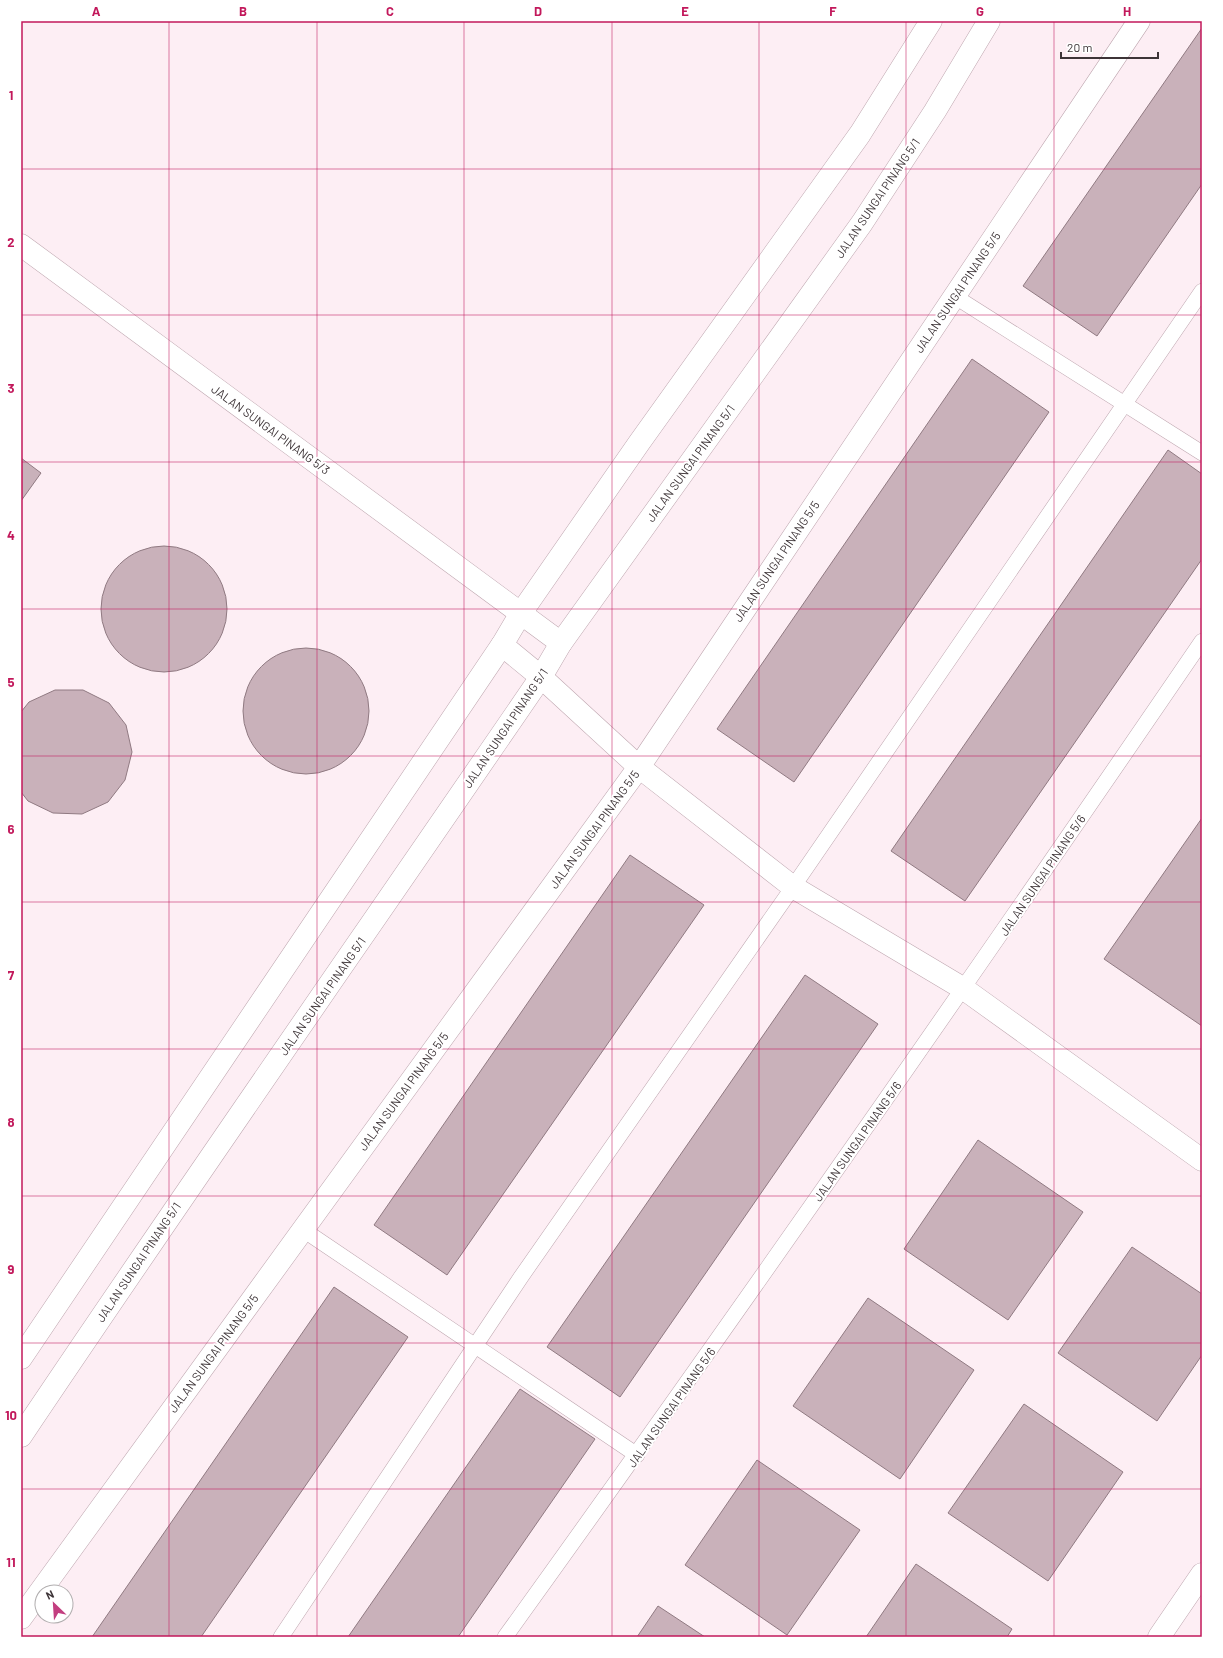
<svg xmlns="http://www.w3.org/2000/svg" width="1223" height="1658" viewBox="0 0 1223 1658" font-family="Barlow,sans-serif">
  <rect width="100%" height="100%" fill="#fdeef4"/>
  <path fill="#c9b1ba" stroke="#907a82" d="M 1202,28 L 1202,184 L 1097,336 L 1023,286 Z
    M 972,359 L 1049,412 L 794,782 L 717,729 Z
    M 1168,450 L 1202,474 L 1202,559 L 965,901 L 891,851 Z
    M 21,458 L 41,473 L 21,501 Z
    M101 609a63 63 0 1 1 126 0a63 63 0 1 1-126 0Z
    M243 711a63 63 0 1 1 126 0a63 63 0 1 1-126 0Z
    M 55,690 L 83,690 L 109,703 L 126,725 L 132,752 L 125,780 L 108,802 L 82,814 L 53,813 L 28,801 L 21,792 L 21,712 L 29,702 Z
    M 1202,818 L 1202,1026 L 1104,959 Z
    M 630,855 L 704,905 L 447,1275 L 374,1225 Z
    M 805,975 L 878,1024 L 620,1397 L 547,1347 Z
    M 978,1140 L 1083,1212 L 1008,1320 L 904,1249 Z
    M 1132,1247 L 1202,1294 L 1202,1355 L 1157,1421 L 1058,1353 Z
    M 334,1287 L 408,1337 L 201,1637 L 92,1637 Z
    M 868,1298 L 974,1370 L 900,1479 L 793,1406 Z
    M 520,1389 L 595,1439 L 458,1637 L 348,1637 Z
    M 1024,1404 L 1123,1472 L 1048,1581 L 948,1513 Z
    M 757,1460 L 860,1530 L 787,1635 L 685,1565 Z
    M 916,1564 L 1012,1629 L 1007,1637 L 866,1637 Z
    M 658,1606 L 705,1637 L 637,1637 Z"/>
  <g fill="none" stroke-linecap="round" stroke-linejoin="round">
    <defs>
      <path id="service" d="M 954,296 L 1202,453
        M 302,1229 L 637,1455
        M 281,1637 L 521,1277 L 793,887 L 1202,291
        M 505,1637 C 742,1308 973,976 1202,641"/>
      <path id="minor" d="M 21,245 L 561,643
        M 502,645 L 541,677 L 639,767 L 793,887 L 964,989 L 1202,1160
        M 21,1618 L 639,767 L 1139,21
        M 1159,1637 L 1202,1574"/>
      <path id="tertiary" d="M 21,1358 L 502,645 L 521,613 L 639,443 L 860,134 L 931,21
        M 21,1436 C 192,1181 368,930 541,677 L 561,643 L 862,223 L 935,111 L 989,21"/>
    </defs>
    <use href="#service" stroke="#bea6af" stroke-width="16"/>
    <use href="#minor" stroke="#bea6af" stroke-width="23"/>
    <use href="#tertiary" stroke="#bea6af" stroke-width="23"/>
    <use href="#service" stroke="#fff" stroke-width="15"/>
    <use href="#minor" stroke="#fff" stroke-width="22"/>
    <use href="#tertiary" stroke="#fff" stroke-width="22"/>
  </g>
  <path fill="none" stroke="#c2185b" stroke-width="1" stroke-opacity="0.55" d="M 169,21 L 169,1637M 317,21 L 317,1637M 464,21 L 464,1637M 612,21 L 612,1637M 759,21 L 759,1637M 906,21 L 906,1637M 1054,21 L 1054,1637M 21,169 L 1202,169M 21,315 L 1202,315M 21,462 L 1202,462M 21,609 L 1202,609M 21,756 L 1202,756M 21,902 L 1202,902M 21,1049 L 1202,1049M 21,1196 L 1202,1196M 21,1343 L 1202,1343M 21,1489 L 1202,1489"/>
  <g text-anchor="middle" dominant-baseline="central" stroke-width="4" stroke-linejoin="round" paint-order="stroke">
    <g font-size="12" fill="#3d3437" stroke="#fff">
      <text transform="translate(877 198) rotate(-56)">JALAN SUNGAI PINANG 5/1</text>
      <text transform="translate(957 292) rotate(-56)">JALAN SUNGAI PINANG 5/5</text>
      <text transform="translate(271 429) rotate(36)">JALAN SUNGAI PINANG 5/3</text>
      <text transform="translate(690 463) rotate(-54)">JALAN SUNGAI PINANG 5/1</text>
      <text transform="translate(776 561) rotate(-56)">JALAN SUNGAI PINANG 5/5</text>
      <text transform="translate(505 728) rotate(-56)">JALAN SUNGAI PINANG 5/1</text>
      <text transform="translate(594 829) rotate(-54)">JALAN SUNGAI PINANG 5/5</text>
      <text transform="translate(1042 875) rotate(-56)">JALAN SUNGAI PINANG 5/6</text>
      <text transform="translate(322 996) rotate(-55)">JALAN SUNGAI PINANG 5/1</text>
      <text transform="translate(403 1091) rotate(-54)">JALAN SUNGAI PINANG 5/5</text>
      <text transform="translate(857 1141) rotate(-55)">JALAN SUNGAI PINANG 5/6</text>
      <text transform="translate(138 1262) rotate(-56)">JALAN SUNGAI PINANG 5/1</text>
      <text transform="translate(213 1353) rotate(-54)">JALAN SUNGAI PINANG 5/5</text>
      <text transform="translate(671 1407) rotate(-55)">JALAN SUNGAI PINANG 5/6</text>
    </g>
  </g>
  <rect width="1223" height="1658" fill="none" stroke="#ffffff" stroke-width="44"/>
  <g transform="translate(54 1604) rotate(335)"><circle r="19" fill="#ffffff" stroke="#b1aeaf"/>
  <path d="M0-3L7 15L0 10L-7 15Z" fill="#c33e80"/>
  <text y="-6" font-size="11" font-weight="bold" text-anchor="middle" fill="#3d3437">N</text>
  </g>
  <path d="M1061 52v6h97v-6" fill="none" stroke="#3d3437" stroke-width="2"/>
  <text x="1067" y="52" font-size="12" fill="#3d3437" stroke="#ffffff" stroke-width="3" paint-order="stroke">20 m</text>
  <rect x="22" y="22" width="1179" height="1614" fill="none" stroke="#c2185b" stroke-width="1.5"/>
  <g font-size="13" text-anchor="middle" font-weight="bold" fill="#c2185b">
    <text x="96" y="16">A</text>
    <text x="243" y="16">B</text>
    <text x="390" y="16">C</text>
    <text x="538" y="16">D</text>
    <text x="685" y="16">E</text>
    <text x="833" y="16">F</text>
    <text x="980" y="16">G</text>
    <text x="1127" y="16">H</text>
    <text x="11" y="100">1</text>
    <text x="11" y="247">2</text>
    <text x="11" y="393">3</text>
    <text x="11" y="540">4</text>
    <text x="11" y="687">5</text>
    <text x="11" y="834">6</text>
    <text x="11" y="980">7</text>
    <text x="11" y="1127">8</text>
    <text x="11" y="1274">9</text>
    <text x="11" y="1420">10</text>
    <text x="11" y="1567">11</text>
  </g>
</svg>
